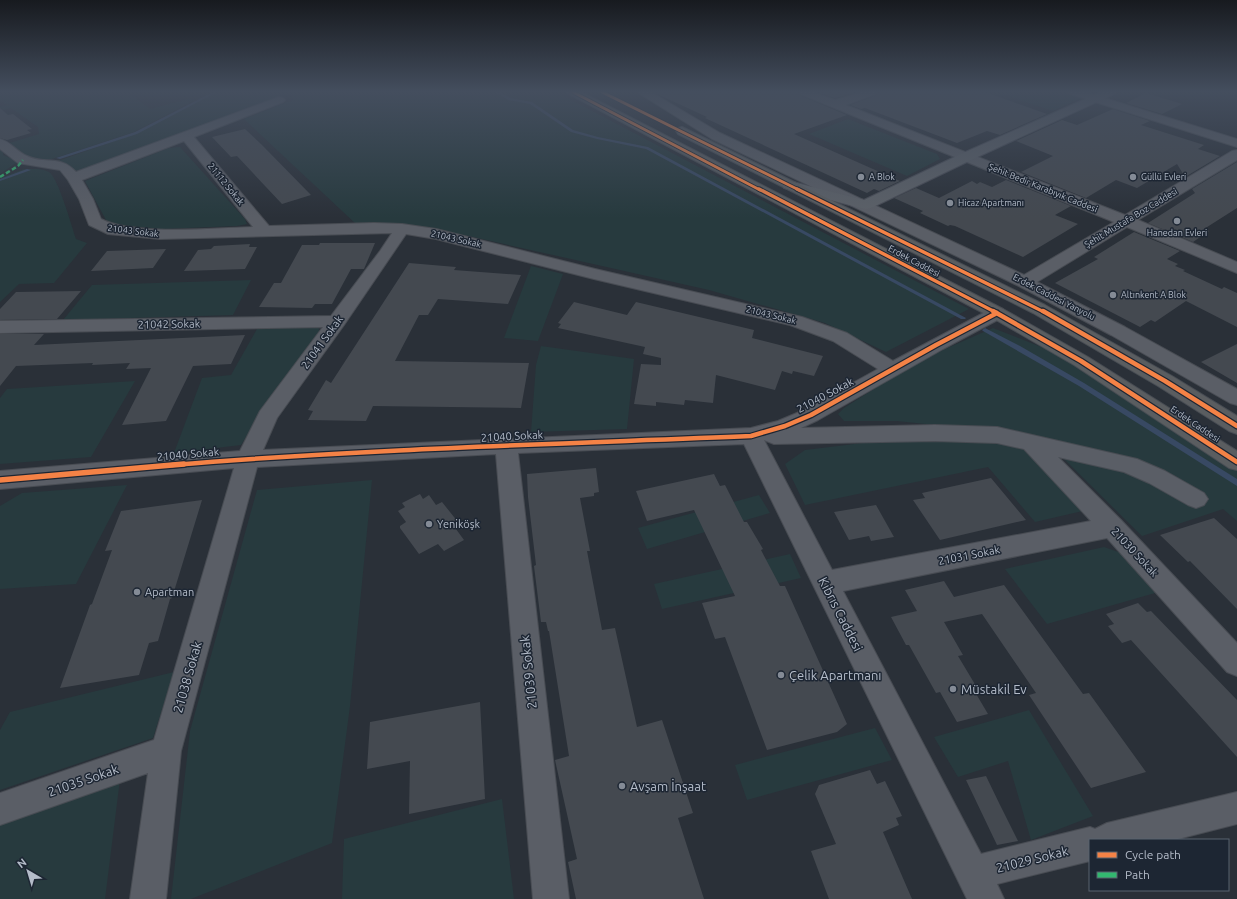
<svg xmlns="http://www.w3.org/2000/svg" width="1237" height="899" viewBox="0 0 1237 899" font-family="Ubuntu,sans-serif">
  <rect width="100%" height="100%" fill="#2a3038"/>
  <path fill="#273a3e" d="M 0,92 L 127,92 L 150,109 L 188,99 L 195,100 L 134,132 L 52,159 C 31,160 23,155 6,144 L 39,134 L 38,127 L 11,108 L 0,111 L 0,107 L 7,105 L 0,100 Z
    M 216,92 L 556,92 L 969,309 L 886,352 L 825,323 L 709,290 L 464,235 L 401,225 L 356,224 L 244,119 L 293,100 L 289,93 L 79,173 L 69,165 L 58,161 L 137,133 Z
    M 996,92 L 1061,92 L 1081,98 L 1053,111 Z
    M 848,119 L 937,154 L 940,159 L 907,176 L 809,134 Z
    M 0,147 L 4,150 L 3,155 L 15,160 L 16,163 L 0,174 Z
    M 180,147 L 245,219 L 247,224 L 237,226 L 162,229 L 129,226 L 107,222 L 85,181 L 169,148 Z
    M 24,169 C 32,169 42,168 49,172 C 58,177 72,227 76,239 L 87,243 L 54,283 L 19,284 L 0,302 L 0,178 Z
    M 531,266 L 563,274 L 538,341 L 504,338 Z
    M 251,280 L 233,315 L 63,320 L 92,285 Z
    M 318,326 L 320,333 L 261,413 L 241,445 L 174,453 L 202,378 L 231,375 L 257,329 Z
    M 993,328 L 1054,352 L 1237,470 L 1237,521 L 1223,509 L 1142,536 L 1061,456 L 935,425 L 897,421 L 844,421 L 838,414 L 844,408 L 918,361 Z
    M 541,346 L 634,359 L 627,429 L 531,432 L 536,365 Z
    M 135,381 L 91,457 L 0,464 L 0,398 L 7,389 Z
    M 896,439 L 987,439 L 1018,446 L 1036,458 L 1087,510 L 1035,522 L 988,467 L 805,505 L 785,464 L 805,450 Z
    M 372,480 L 350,706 L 332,843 L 191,899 L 171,899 L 190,731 L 257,490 Z
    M 127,485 L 76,584 L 0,589 L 0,506 L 22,493 Z
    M 759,495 L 770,513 L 647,549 L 638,528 Z
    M 1104,547 L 1124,554 L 1162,591 L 1047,624 L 1005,569 Z
    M 790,554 L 801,578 L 662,609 L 654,584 Z
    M 174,672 L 153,738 L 0,790 L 0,730 L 10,712 Z
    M 1029,710 L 1093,816 L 1031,840 L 1008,761 L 958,777 L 934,737 Z
    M 875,728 L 892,760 L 747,800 L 735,765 Z
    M 120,779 L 105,899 L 0,899 L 0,825 Z
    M 502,799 L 514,899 L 342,899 L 344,839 Z"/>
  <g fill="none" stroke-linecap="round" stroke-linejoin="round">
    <path fill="#384963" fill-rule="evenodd" d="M 213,92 L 217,92 L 137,134 L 60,159 L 56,158 L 135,132 Z
      M 496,92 L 500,92 L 510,98 L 532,102 L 573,130 L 598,137 L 648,147 L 966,318 L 965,319 L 961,319 L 646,149 L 597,139 L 571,132 L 530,104 L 508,100 Z
      M 27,169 L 31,170 L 0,181 L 0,179 Z
      M 985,328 L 1020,346 L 1084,383 L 1237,479 L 1237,486 L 1079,386 L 983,331 L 982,330 Z"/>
  </g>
  <path fill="#444950" d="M 653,92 L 798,92 L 799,95 L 847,115 L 794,134 L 900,181 L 879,191 L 874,189 L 867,193 L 705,118 L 707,117 Z
    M 817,92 L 858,92 L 835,98 Z
    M 878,92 L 985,92 L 1047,114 L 1000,135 L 987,131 L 957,143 L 865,108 L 861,109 L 850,105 L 877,95 Z
    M 1146,93 L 1182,104 L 1162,114 L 1126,103 Z
    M 0,108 L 8,115 L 13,114 L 32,129 L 27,130 L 31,133 L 7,140 L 0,138 Z
    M 1113,109 L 1150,121 L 1141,125 L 1204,145 L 1198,149 L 1220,156 L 1185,177 L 1177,164 L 1137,188 L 1116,180 L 1086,198 L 1021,172 L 1053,156 L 1016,141 L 1062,120 L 1077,125 Z
    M 245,129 L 262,145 L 311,195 L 282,204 L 237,156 L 231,157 L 212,137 Z
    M 1237,162 L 1237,208 L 1204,229 L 1209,231 L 1193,242 L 1148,223 L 1195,193 L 1192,189 Z
    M 1006,180 L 1071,206 L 1055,215 L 1078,224 L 1023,257 L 955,226 L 950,225 L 948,226 L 920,213 L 923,211 L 894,198 L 916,188 L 939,198 L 972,181 L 977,184 L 980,182 L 992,187 Z
    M 1134,232 L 1180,251 L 1167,259 L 1178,264 L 1175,266 L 1185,270 L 1183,271 L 1222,289 L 1224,287 L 1237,293 L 1237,327 L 1186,301 L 1155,322 L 1151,320 L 1140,327 L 1055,283 L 1098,259 L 1094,257 Z
    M 320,243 L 375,243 L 364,269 L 351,269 L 332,304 L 315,304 L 312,308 L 259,307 L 274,283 L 281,283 L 302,245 L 319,245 Z
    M 250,244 L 249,247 L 257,247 L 245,269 L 184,271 L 198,250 L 211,249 L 214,246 Z
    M 166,249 L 153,268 L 91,271 L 107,251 Z
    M 409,263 L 456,267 L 454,270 L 521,275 L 508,304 L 438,299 L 428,315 L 419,315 L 395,361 L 529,363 L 521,408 L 373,406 L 366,421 L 308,420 L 313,411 L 308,410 L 326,380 L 331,383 Z
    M 81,291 L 57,319 L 0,320 L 0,309 L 16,292 Z
    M 574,302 L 627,315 L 636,302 L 754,330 L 752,338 L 823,356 L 814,376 L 793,371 L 792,374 L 782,371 L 775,390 L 716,375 L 713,403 L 685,400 L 684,405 L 656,402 L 656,406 L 634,404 L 641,364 L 661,365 L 661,358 L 643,354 L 645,347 L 558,328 L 561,324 L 558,323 Z
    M 0,334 L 44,334 L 34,345 L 245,335 L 231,364 L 193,366 L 166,421 L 122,425 L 151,368 L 126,369 L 130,363 L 92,365 L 93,363 L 16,366 L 0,386 Z
    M 1237,344 L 1237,383 L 1201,362 Z
    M 596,468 L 599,492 L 594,493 L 594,496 L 580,498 L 590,551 L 587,551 L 602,630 L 615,628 L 637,727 L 662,720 L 693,813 L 678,818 L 704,899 L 576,899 L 568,862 L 577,859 L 555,760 L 569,756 L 549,631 L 548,631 L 546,622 L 541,622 L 534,566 L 536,565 L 528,497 L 527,474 Z
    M 714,474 L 720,486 L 725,485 L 744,522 L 747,522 L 763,549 L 761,550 L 780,586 L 785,586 L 847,724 L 837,732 L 767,750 L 725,637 L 715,639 L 702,603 L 735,596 L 694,510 L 647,521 L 636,491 Z
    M 991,478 L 1026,520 L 940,540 L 913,500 L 925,498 L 922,493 Z
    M 420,494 L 423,499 L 429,495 L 436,505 L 442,502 L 458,522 L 453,525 L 464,540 L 444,551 L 438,544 L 419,554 L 400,528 L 400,526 L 406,522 L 398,511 L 405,507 L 402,503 Z
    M 202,500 L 172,598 L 170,599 L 158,641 L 149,643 L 139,675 L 60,688 L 90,605 L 92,604 L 112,550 L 105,551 L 121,511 Z
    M 876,505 L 894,537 L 871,541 L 869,536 L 849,540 L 834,512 Z
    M 1214,518 L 1237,539 L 1237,609 L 1190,561 L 1188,562 L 1160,535 Z
    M 944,581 L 954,597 L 1004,585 L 1083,694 L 1089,693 L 1146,772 L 1091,788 L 1029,695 L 1036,693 L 982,614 L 944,622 L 963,655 L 958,656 L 976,686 L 972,687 L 988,714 L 957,722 L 940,692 L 936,693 L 909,645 L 906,645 L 891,617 L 917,611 L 905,590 Z
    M 1138,603 L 1147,612 L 1151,611 L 1237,700 L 1237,757 L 1131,640 L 1122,643 L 1108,626 L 1114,624 L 1106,614 Z
    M 480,702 L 485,799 L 409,814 L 410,761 L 367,769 L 370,722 Z
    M 870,770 L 877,784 L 885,781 L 902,816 L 896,818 L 899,825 L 883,832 L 912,899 L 829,899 L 811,851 L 836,844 L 815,794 L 819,785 Z
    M 986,776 L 1000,805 L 1018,841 L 997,845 L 966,780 Z"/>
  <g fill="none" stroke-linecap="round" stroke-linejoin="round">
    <defs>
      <path id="minor" d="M 637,92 L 651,92 L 720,133 L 1024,275 L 1114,222 L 800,94 L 799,92 L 813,92 L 835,100 L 862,92 L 877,92 L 876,94 L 846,105 L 1125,215 L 1232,151 L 1237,150 L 1237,160 L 1138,220 L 1237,262 L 1237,273 L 1127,227 L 1037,282 L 1125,327 L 1237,389 L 1237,405 L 1230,403 L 1111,335 L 1019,286 L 712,139 Z
        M 1068,92 L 1085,92 L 1237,139 L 1237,147 L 1070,94 Z
        M 279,97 L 283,98 L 285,100 L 283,102 L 194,137 L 269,226 L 374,223 L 402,224 L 436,229 L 595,269 L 802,317 L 847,333 L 893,361 L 991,309 L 997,308 L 1003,309 L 1006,313 L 1003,317 L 943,349 L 818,420 L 801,428 L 935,425 L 997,427 L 1137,459 L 1165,471 L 1204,493 L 1208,499 L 1204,505 L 1196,508 L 1188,505 L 1149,483 L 1124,472 L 1058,457 L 1121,520 L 1237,643 L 1237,676 L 1227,672 L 1107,538 L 843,591 L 981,854 L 1090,827 L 1095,829 L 1107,823 L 1237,792 L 1237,824 L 1174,840 L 1090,840 L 1090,861 L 997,884 L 1004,899 L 967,899 L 744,444 L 518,453 L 569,899 L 533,899 L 496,454 L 257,467 L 181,751 L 166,899 L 130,899 L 148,773 L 0,825 L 0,793 L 154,740 L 234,468 L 0,489 L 0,471 L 240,451 L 260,411 L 323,327 L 0,333 L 0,321 L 331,316 L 380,251 L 392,233 L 160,239 L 108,234 L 89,225 L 79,199 L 68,180 L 60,170 L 18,163 L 0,149 L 0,139 C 11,142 17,152 27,156 C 44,165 60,154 76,172 ZM 184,141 L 253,227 C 214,228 134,236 101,219 L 93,199 L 82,180 ZM 406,234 L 436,239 L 594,279 L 790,325 L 833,341 L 878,369 L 804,410 L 778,421 L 751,428 L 263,450 L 277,418 L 344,325 ZM 764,440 L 774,444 L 935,441 L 997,443 L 1024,449 L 1091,521 L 832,570 Z"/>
      <path id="major" d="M 1101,92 L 1116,92 L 1114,94 L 971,160 L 871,208 L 866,209 L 861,208 L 784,188 L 782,185 L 784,182 L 789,181 L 864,200 L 961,154 Z"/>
      <path id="highway" d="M 567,92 L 581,92 L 1003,309 L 1088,357 L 1237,451 L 1237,470 L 1229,468 L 1074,365 L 991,317 L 569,94 Z
        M 682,127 L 1045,305 L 1172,376 L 1237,416 L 1237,434 L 1229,431 L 1158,386 L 1033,313 L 678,134 L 676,131 L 678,128 Z"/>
    </defs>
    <use href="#minor" stroke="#484c53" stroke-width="2"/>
    <use href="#major" stroke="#484c55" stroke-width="2"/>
    <use href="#highway" stroke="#474c53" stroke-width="2"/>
    <use href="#minor" fill="#5a5e66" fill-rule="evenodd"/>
    <use href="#major" fill="#5c6168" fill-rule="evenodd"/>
    <use href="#highway" fill="#5a5d60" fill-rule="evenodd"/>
    <path stroke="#33b770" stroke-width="2.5" stroke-dasharray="4.5 2.5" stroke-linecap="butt" d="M 0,177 L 18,166 L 23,160"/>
    <defs>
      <path id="cycleway-far3" d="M 573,92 L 760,190
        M 602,92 L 799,190"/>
      <path id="cycleway-far2" d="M 759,189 L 995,312
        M 797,189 L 1044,312"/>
      <path id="cycleway-far1" d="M 993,311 L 1081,361 L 1237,462
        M 1043,311 L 1165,381 L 1237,426
        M 172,465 C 364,449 558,444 751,436 L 785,426 L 811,415 L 936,345 L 997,313"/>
      <path id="cycleway" d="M 0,480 L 184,464"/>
    </defs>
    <use href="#cycleway-far3" stroke="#1d2633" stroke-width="4.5"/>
    <use href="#cycleway-far2" stroke="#1d2633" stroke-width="5.5"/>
    <use href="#cycleway-far1" stroke="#1d2633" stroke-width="7"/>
    <use href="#cycleway" stroke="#1d2633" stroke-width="8"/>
    <use href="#cycleway-far3" stroke="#f48246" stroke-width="3"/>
    <use href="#cycleway-far2" stroke="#f48246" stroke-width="3.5"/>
    <use href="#cycleway-far1" stroke="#f48246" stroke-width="4.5"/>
    <use href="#cycleway" stroke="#f48246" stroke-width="5.5"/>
  </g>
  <linearGradient id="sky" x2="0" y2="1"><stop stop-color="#171a1f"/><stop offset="0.42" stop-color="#444e5e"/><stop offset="1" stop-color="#444e5e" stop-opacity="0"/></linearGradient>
  <rect width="1237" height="218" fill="url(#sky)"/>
  <g fill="#848b96" stroke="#1d2633" stroke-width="1.5">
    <circle cx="861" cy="177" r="4"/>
    <circle cx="1133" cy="177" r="4"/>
    <circle cx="950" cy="203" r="4"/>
    <circle cx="1177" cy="221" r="4"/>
    <circle cx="1113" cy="295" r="4"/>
    <circle cx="429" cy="524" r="4"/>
    <circle cx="137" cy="592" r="4"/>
    <circle cx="781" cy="675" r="4"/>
    <circle cx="953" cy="689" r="4"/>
    <circle cx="622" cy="786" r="4"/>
  </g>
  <g text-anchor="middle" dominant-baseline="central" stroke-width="3" stroke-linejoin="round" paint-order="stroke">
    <g font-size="9" fill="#b4bcc9" stroke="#1d2633" text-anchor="start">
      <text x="869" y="177">A Blok</text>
      <text x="1141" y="177">Güllü Evleri</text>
      <text x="958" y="203">Hicaz Apartmanı</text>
      <text x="1177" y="233" text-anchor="middle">Hanedan Evleri</text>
      <text x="1121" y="295">Altınkent A Blok</text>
    </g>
    <g font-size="9" fill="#b4bcc9" stroke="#1d2633">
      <text transform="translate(226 184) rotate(51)">21112 Sokak</text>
      <text transform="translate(1043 188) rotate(22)">Şehit Bedir Karabıyık Caddesi</text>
      <text transform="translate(1131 218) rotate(-31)">Şehit Mustafa Boz Caddesi</text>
      <text transform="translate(133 231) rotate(7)">21043 Sokak</text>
      <text transform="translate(456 239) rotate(13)">21043 Sokak</text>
      <text transform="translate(914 261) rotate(28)">Erdek Caddesi</text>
      <text transform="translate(1054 297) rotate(27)">Erdek Caddesi Yanyolu</text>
      <text transform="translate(771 315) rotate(14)">21043 Sokak</text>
      <text transform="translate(1195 424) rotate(34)">Erdek Caddesi</text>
    </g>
    <g font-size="11" fill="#b4bcc9" stroke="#1d2633">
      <text transform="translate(169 324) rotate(-1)">21042 Sokak</text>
      <text transform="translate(322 342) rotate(-54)">21041 Sokak</text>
      <text transform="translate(825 395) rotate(-28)">21040 Sokak</text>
      <text transform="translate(512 436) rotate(-3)">21040 Sokak</text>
      <text transform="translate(188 454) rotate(-5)">21040 Sokak</text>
      <text transform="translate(1135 552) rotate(47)">21030 Sokak</text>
      <text transform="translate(969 555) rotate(-11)">21031 Sokak</text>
    </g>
    <g font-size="11" fill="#b4bcc9" stroke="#1d2633" text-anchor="start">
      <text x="437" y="524">Yeniköşk</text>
      <text x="145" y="592">Apartman</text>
    </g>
    <g font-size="13" fill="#b4bcc9" stroke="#1d2633">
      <text transform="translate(841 614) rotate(63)">Kıbrıs Caddesi</text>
      <text transform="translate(528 672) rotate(-96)">21039 Sokak</text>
      <text transform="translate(187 677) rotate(-74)">21038 Sokak</text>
      <text transform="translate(83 780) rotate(-19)">21035 Sokak</text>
      <text transform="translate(1032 859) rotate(-14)">21029 Sokak</text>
    </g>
    <g font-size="13" fill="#b4bcc9" stroke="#1d2633" text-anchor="start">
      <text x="789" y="675">Çelik Apartmanı</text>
      <text x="961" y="689">Müstakil Ev</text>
      <text x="630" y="786">Avşam İnşaat</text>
    </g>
  </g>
  <rect x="1089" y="839" width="140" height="52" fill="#1d2633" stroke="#59626f"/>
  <rect x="1097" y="852" width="20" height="6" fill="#f48246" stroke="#59626f"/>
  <text x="1125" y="859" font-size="12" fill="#b4bcc9">Cycle path</text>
  <rect x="1097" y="872" width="20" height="6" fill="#33b770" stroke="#59626f"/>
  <text x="1125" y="879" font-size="12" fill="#b4bcc9">Path</text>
  <g transform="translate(28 871) rotate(322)" stroke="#1d2633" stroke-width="3" paint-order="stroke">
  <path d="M0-3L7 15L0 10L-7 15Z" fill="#b4bcc9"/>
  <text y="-6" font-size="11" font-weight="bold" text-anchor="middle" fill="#b4bcc9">N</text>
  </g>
</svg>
